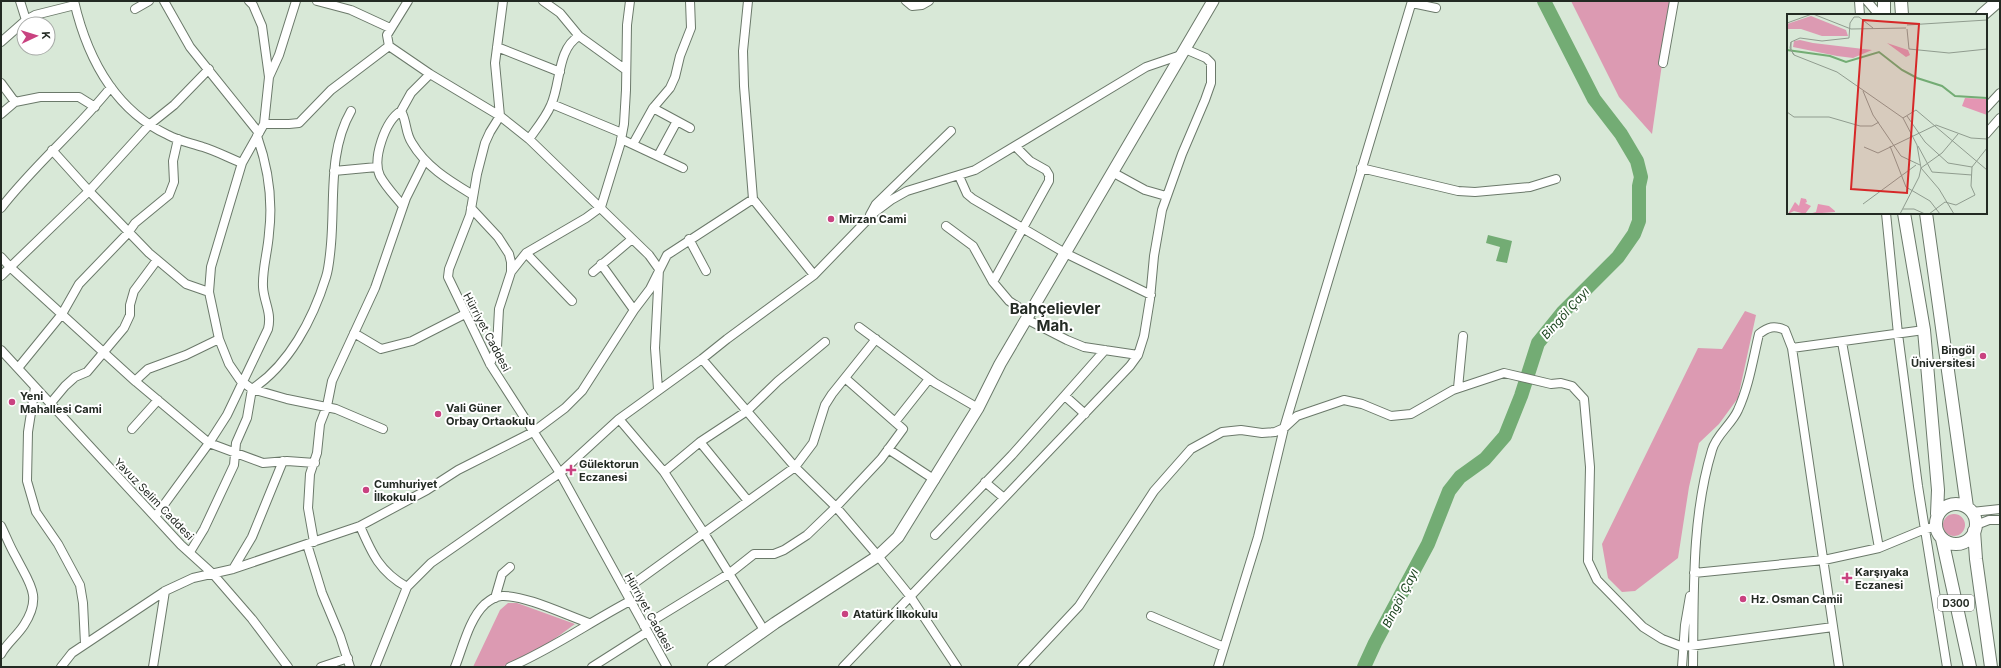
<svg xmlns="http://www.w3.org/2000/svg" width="2001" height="668" viewBox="0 0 2001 668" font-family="Inter,sans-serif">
  <rect width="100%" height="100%" fill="#d8e8d7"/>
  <path fill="#dc9ab2" d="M 1571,1 L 1671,1 L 1652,134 L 1619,97 Z
    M 1745,311 L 1756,315 L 1738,398 L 1719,424 L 1699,443 L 1689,487 L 1678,558 L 1635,591 L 1622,592 L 1608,578 L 1602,544 L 1698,348 L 1722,349 Z
    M1943 525a11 11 0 1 1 22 0a11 11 0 1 1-22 0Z
    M 508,603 L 517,603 L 575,624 C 554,639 523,664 498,667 C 490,668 481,667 473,667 L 500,610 Z"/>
  <path fill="#73ac74" d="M 1488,235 L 1512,241 L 1507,263 L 1496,261 L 1500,247 L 1486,243 Z"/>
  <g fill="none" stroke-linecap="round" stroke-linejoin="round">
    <path stroke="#73ac74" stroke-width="14" d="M 1364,667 L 1375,643 L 1428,544 L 1449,491 L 1460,477 L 1485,459 L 1505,436 L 1521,396 L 1538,343 L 1563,312 L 1618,257 L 1634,234 L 1639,221 L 1639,186 L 1641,177 L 1637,161 L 1621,134 L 1594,99 L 1544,1"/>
    <defs>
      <path id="minor" d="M 20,1 L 26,20
        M 74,1 C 87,57 113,109 168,135 C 179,141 191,143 203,147 C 216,151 229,158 242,163
        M 164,1 L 190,47 L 259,133
        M 249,1 L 253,5 L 262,26 L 269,77 L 264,124 L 289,124 L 299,123 L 331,90 L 389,46
        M 317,1 L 351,10 L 390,28
        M 408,1 L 387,35 L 389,46 L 430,74 L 500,116 L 529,139 L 649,255 L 659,269 L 655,348 L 658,389
        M 503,1 L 495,63 L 500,116 L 490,132 L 485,143 L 477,174 L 470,215 L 449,269 L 448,277 L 490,364 L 560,473 L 667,667
        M 543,1 L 560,13 L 579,36 L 626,70
        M 748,1 L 743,51 L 744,86 L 753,199 L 814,275
        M 906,1 L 912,6 L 922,5 L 929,1
        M 1859,1 L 1860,15
        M 1867,1 L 1879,15
        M 1412,3 L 1436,8
        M 135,9 L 149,1
        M 1,42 L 26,20 L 35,15 L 75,5
        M 497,47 L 560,72
        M 1663,63 L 1674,1
        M 430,74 L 411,93 L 401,111 C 407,121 405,133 412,143 C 426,167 450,181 473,195
        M 269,77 L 279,55 L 296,1
        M 1,83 L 15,102
        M 552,104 L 622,133
        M 653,108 L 690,128
        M 1986,108 L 2000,93
        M 401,111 C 385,121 372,159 380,176 C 386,187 395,196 403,206
        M 1,114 L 15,102 L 40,97 L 79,97 L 95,107
        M 264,124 L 242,163 L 211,267 L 209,292 L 219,339 L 229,364 L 240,380 L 252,389 L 287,399 L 336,409 L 383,429
        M 1986,134 L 2000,118
        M 529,139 C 537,128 546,117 551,105 C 561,83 557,49 579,36
        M 621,139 L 683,168
        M 633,144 L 653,108 L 670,88 L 675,77 L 680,56 L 691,28 L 690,1
        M 52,150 L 89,191 L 149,253 L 186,284 L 209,292
        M 658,156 L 677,121
        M 1361,168 L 1458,191 L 1475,192 L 1530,187 L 1556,179
        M 334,171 L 377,167
        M 1112,172 L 1145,190 L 1166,196
        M 959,176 L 967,194 L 973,199 L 1065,253 L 1151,295
        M 1,208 C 35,164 77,130 111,87
        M 471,208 L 498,237 L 509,254 L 511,262 L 511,272 L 499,309 L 497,347 L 490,364
        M 1886,213 L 1898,334 L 1918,486 L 1947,667
        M 870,215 L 876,204 L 951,131
        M 946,226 L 973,246 L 993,282 L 1009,301 L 1029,314
        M 689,239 L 706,271
        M 526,253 L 572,301
        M 1,257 L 10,267 L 135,381 L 209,443 L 263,463 L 287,461 L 315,463
        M 601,264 L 634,310
        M 511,272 L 526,253 L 586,218 L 601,207 L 620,145 L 624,124 L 626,90 L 627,25 L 630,1
        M 593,272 L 632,239
        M 1,276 L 89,191 L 149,125 L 174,105 L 209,69
        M 993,282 L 1049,181 L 1049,175 L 1046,170 L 1030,161 L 1016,147
        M 1026,319 L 1067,340 L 1084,347 L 1138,355
        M 859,327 L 935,383 L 978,408
        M 354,333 L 381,349 L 412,341 L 465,314
        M 1842,342 L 1879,548
        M 1792,348 L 1924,330
        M 1,350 L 181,545 L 213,574 L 252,619 L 288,667
        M 702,359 L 795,467 L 836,507 L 878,556 L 910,596 L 957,667
        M 18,368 L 62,314 L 79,284 L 128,233 L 135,223 L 169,195 L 174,182 L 173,161 L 178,139
        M 135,381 L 148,369 L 186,355 L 219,339
        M 35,387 L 28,432 L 27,481 L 36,512 L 58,544 L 80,585 L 83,603 L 85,644
        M 1458,388 L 1463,336
        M 1065,396 L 1085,414
        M 50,404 L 65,386 L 75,377 L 87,372 L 124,328 L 130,315 L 130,305 L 134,291 L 157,260
        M 619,419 L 664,472 L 704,533 L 764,630
        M 895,422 L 929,379
        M 132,429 L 158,400
        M 700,442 L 748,501
        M 888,449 L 935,480
        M 664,472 L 700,442 L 747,411 L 778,381 L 825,342
        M 985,482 L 1004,498
        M 1972,512 L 2000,509
        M 155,517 L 209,443 L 227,415 L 268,329 C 272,312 264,303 263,287 C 262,269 268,251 269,233 C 273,200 268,167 257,136
        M 1976,525 L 1989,520 L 2000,520
        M 1,526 C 6,536 10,547 16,557 C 29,583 43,596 24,625 C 17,636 7,643 1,654
        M 360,526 C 372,554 380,572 407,587
        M 935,535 L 1012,455 L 1105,350
        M 314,542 L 308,508 L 310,474 L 317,453 L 320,424 L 327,406 L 332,381 L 375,288 L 406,198 L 425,160
        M 307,544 L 322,593 L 340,636 L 350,667
        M 190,552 L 204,529 L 234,465 L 236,443 L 247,418 L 252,389 C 289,365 313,319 326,277 C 329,268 330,255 331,244 C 335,200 328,151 351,111
        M 233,569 L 252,537 L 283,461
        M 1694,573 L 1824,560 L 1879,548 L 1925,529 L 1935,527
        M 625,590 L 795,467 L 813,443 L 825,405 L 832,394 L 876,339
        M 495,598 L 502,574 L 510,567
        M 1151,616 L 1224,647
        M 644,626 L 730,573 L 754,554 L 774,554 L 784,550 L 807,535 L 836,507 L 881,459 L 903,429 L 845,378
        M 61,667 L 72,653 L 165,591 L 193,578 L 233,569 L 360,526 L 427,490 L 458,470 L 533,432 L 565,408 L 582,391 L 634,310 L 650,289 L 667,255 L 753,199
        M 153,667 L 165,591
        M 321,667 L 348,658
        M 375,667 L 407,587 L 431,563 L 560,473 L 619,419 L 702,359 L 727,339 L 814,275 L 875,212 L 891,200 L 907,191 L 975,170 L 1146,67 L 1181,55
        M 455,667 C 463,647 469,619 485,604 C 490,600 495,596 502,596 C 525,595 566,615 589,623
        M 510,667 C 552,649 590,622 630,601
        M 592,667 L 647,632
        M 843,667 L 1130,366 L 1138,355 L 1144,336 L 1150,299 L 1154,256 L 1162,210 L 1182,154 L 1205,100 L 1211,83 L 1211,63 L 1206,58 L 1185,49
        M 1022,667 L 1079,606 L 1154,491 L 1191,449 L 1222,432 L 1241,430 L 1262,433 L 1275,432 L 1284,428 L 1297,416 L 1344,400 L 1362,404 L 1391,416 L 1411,414 L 1453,390 L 1504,373 L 1551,384 L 1561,383 L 1572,386 L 1584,399 L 1590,467 L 1588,561 L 1597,580 L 1643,627 L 1662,639 L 1683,647 L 1833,627
        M 1218,667 L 1258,537 L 1284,428 L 1412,1
        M 1682,667 L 1685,625 L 1690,596
        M 1693,667 C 1694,596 1691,518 1712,450 C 1716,435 1732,424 1738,410 C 1749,386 1753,359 1759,334 C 1768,327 1774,325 1785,330 L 1792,348 L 1839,667"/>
      <path id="major" d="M 713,667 L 775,623 L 878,556 L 898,537 L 978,408 L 1000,364 L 1213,1"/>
      <path id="highway" d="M 1884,1 L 1884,15
        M 1901,1 L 1902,15
        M 1982,15 L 1998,1
        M 1904,213 L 1924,330 L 1938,490 L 1937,514
        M 1926,213 L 1967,507
        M1936 524a20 20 0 1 1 40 0a20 20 0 1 1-40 0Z
        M 1974,531 L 1976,559 L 1991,667
        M 1942,539 L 1970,667"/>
    </defs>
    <use href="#minor" stroke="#6b796a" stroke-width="10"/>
    <use href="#major" stroke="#6b796a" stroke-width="13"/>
    <use href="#highway" stroke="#6b796a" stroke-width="14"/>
    <use href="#minor" stroke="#fff" stroke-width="8"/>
    <use href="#major" stroke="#fff" stroke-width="11"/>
    <use href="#highway" stroke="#fff" stroke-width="12"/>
  </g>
  <g fill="#c94280" stroke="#fff" stroke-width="1.5">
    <circle cx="831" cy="219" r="4"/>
    <circle cx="1983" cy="356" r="4"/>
    <circle cx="12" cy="402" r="4"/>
    <circle cx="438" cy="414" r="4"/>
    <path d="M569 464h4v4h4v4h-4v4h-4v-4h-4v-4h4z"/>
    <circle cx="366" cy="490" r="4"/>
    <path d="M1845 572h4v4h4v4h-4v4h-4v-4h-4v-4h4z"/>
    <circle cx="1743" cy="599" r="4"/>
    <circle cx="845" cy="614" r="4"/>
  </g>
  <g text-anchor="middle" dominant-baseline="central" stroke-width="4" stroke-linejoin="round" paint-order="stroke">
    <rect fill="#fff" stroke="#656a65" stroke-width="1" x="1938" y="595" width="36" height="16" rx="3"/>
    <g font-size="10" font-weight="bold" fill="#232a23">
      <text x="1956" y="603">D300</text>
    </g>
    <g font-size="11" font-weight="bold" fill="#232a23" stroke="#fff" text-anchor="start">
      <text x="839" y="219">Mirzan Cami</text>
      <text x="1975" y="350" text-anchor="end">Bingöl<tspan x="1975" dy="13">Üniversitesi</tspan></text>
      <text x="20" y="396">Yeni<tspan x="20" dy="13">Mahallesi Cami</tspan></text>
      <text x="446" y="408">Vali Güner<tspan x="446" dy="13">Orbay Ortaokulu</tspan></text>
      <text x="579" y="464">Gülektorun<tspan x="579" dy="13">Eczanesi</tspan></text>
      <text x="374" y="484">Cumhuriyet<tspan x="374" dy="13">İlkokulu</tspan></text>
      <text x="1855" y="572">Karşıyaka<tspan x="1855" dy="13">Eczanesi</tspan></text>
      <text x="1751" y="599">Hz. Osman Camii</text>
      <text x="853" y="614">Atatürk İlkokulu</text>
    </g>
    <g font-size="11" fill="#232a23" stroke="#fff">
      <text transform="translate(487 332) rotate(62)">Hürriyet Caddesi</text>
      <text transform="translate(154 499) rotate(46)">Yavuz Selim Caddesi</text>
      <text transform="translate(649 612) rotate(61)">Hürriyet Caddesi</text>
    </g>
    <g font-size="12" font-style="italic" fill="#143d17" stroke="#fff">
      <text transform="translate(1565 313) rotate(-48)">Bingöl Çayı</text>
      <text transform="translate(1400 598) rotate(-63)">Bingöl Çayı</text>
    </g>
    <g font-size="15" font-weight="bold" fill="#232a23" stroke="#fff">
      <text x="1055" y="308">Bahçelievler<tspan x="1055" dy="17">Mah.</tspan></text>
    </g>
  </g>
  <g transform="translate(1787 14)">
    <rect width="200" height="200" fill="#d8e8d7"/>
    <path d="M 24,2 L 59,16 L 61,22 L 35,22 L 14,15 L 0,15 L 0,10 ZM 13,26 L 26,29 L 85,36 L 66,44 L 50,42 L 6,33 L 7,27 ZM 100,29 L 121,36 L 123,41 L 119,43 Z" fill="#dc9ab2"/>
    <path d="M 178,84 L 200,85 L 200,101 L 175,92 ZM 14,184 L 19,185 L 20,188 L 18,189 L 24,192 L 18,200 L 7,197 L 1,200 L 8,188 L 12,192 ZM 31,190 L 42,192 L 48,197 L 48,198 L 22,200 L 29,198 Z" fill="#e495b3"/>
    <path fill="none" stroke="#73ac74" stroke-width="2" d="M 0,36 L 43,42 L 59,48 L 92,38 L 115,56 L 130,64 L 155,72 L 168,82 L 200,84"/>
    <path fill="none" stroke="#909c8f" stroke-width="1" d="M 26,0 L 64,15 L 119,14M 0,9 L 25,0M 120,11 L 200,6M 120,15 L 122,35M 62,24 L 63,9 L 67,3 L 72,3 L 86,14M 4,28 L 13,24 L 35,27 L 62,24M 4,28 L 4,36 L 7,41 L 3,34 ZM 122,35 L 162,39 L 200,35M 7,41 L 50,58 L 116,104 L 130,131 L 134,154 L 132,163 L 113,200M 76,77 L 86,101 L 114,142 L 133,151M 0,98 L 7,103 L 42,103 L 73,112 L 85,112 L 92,108M 120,102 L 138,128 L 161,149 L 185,153M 116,104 L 129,96 L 200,156M 103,132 L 119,173 L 143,187 L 153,200M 131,132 L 145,158 L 185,161M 77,133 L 91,139 L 149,111 L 184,124 L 200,125M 76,190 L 129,151M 116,195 L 127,195 L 138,200M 142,200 L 158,188 L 169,191 L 188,181 L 184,172 L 185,153 L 200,134M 167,200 L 152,175 L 134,154 L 155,139 L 171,120"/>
    <path fill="#d62828" fill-opacity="0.15" stroke="#d62828" stroke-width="2" d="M 76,6 L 132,10 L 120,179 L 64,175 Z"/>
    <rect width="200" height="200" fill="none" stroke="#232a23" stroke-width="2"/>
  </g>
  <rect width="2001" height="668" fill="none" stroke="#232a23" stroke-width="4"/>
  <g transform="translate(36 36) rotate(86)"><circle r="19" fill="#ffffff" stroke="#a7aaa7"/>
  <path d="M0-3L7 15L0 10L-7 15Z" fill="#c94280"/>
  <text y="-6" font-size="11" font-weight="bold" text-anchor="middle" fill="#232a23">K</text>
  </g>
</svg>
